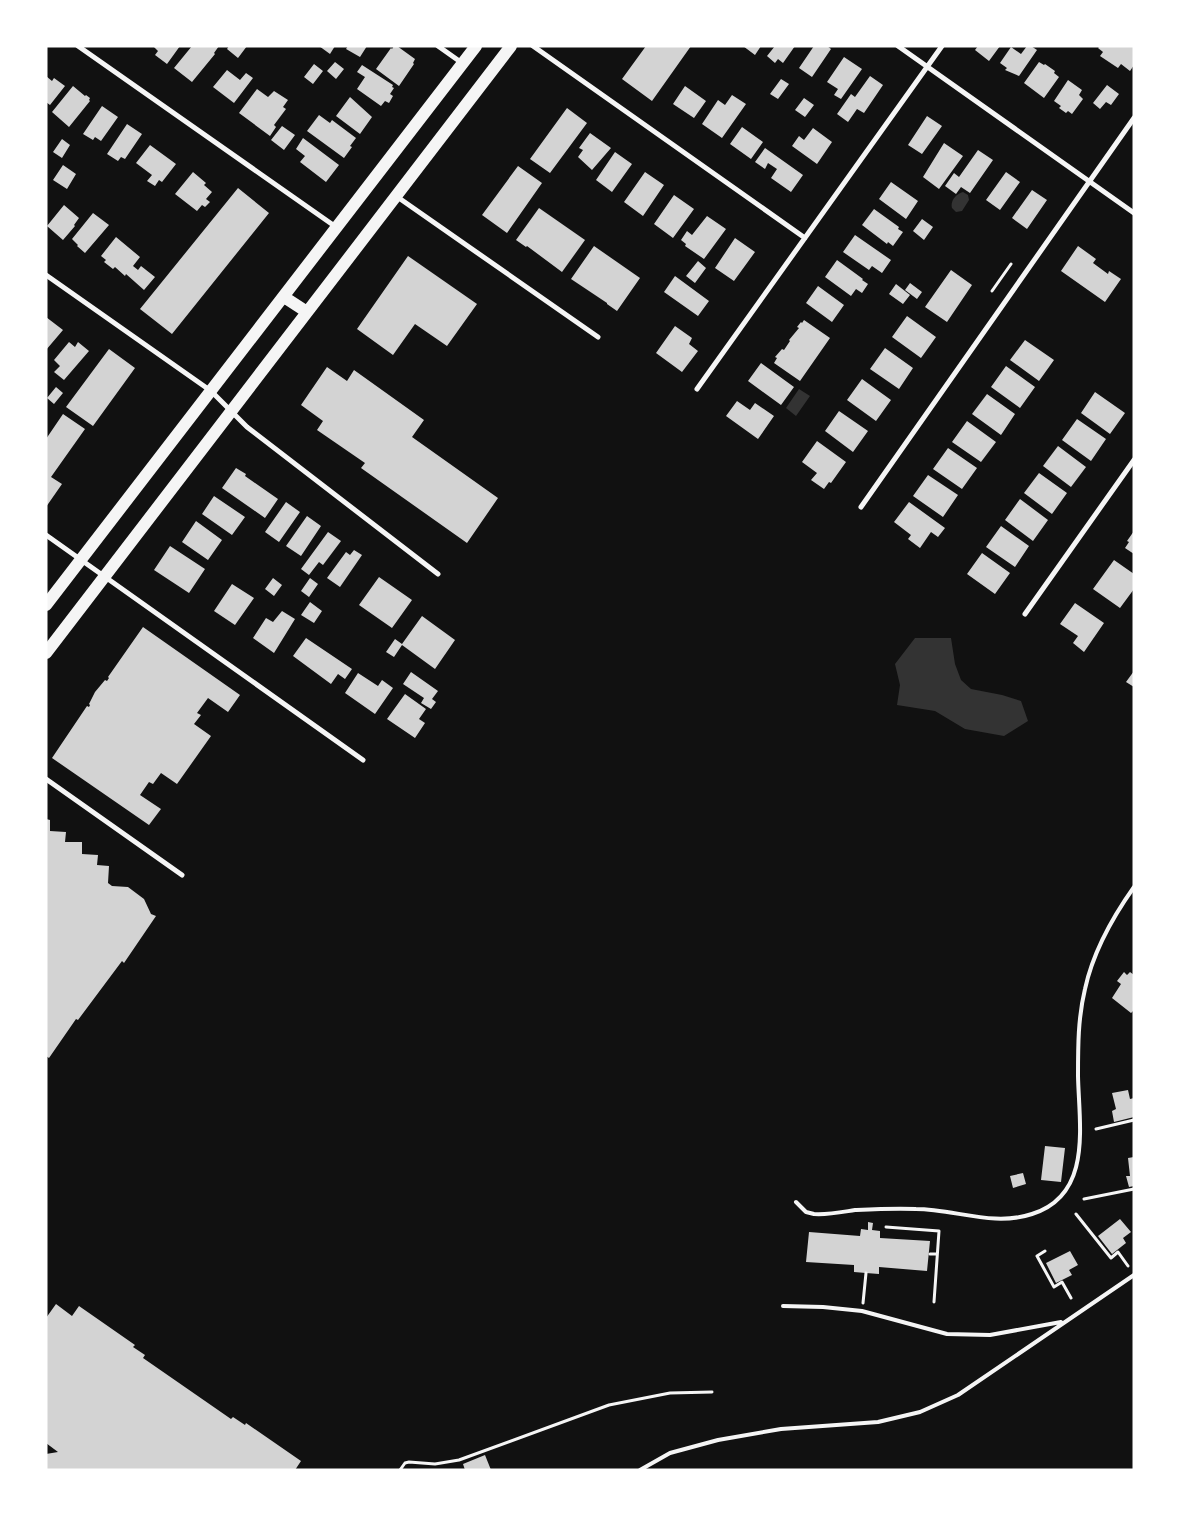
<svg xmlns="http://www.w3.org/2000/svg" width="1180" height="1516" viewBox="0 0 1180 1516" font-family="'DM Sans',sans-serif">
  <rect width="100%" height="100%" fill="#111"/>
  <path fill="#333" d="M 963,192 L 968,195 L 969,200 L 962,211 L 956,212 L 952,208 C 950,201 956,194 963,192 Z
    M 799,389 L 810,396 L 796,416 L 786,408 Z
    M 915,638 L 951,638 L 955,664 L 961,680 L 971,689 L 1002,695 L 1021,701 L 1028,721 L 1004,736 L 965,729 L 935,711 L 897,705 L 900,685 L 895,664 Z"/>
  <path fill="#d3d3d3" d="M 153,46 L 180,46 L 167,64 L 155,55 L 158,51 Z
    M 192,46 L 219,46 L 214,53 L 215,54 L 192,82 L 174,68 Z
    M 229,46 L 247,46 L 238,58 L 227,49 Z
    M 319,46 L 335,46 L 330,54 Z
    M 348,46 L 367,46 L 360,57 L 346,49 Z
    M 394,46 L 397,46 L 415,59 L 413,63 L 414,64 L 399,86 L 376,69 L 391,48 L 392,49 Z
    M 646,46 L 691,46 L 652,101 L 622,79 Z
    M 743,46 L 761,46 L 755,55 Z
    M 775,46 L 795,46 L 783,63 L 778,59 L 775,63 L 767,56 Z
    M 814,46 L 827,46 L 831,49 L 812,77 L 799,68 Z
    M 978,46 L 1000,46 L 989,61 L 975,50 Z
    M 1027,46 L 1031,46 L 1037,50 L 1019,76 L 1005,70 L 1007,68 L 1000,63 L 1011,47 L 1021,54 Z
    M 1100,46 L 1134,46 L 1134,65 L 1130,71 L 1121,64 L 1118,68 L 1100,56 L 1103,52 L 1098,48 Z
    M 844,57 L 862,69 L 841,99 L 834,95 L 838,89 L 827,82 Z
    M 335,62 L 344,69 L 336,79 L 327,71 Z
    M 1039,62 L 1044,65 L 1045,64 L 1055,71 L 1054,73 L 1059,77 L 1044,98 L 1024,83 Z
    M 314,64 L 323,71 L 313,84 L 304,77 Z
    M 362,65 L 393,85 L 392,87 L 394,88 L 390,94 L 393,96 L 389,103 L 385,101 L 381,106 L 357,89 L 365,77 L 357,72 Z
    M 227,70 L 240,80 L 246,73 L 253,78 L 234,103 L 213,87 Z
    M 46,76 L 52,81 L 54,78 L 65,86 L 50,105 L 46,102 Z
    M 870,76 L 883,85 L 864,113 L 857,109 L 848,122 L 837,114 L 851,94 L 855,97 Z
    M 781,79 L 789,84 L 778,99 L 770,94 Z
    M 1068,80 L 1082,90 L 1079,95 L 1083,99 L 1072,114 L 1068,111 L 1066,113 L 1059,108 L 1061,106 L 1054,101 Z
    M 1107,85 L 1119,94 L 1111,105 L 1106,102 L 1100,109 L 1093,103 Z
    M 73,86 L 85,96 L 86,95 L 90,98 L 89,100 L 90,101 L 69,127 L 52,112 Z
    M 685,86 L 706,101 L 694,118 L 673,104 Z
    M 257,89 L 268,97 L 274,91 L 288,100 L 283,107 L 286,109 L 274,125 L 276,127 L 270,136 L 239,113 Z
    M 732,95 L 746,104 L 722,138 L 702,124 L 718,100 L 725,105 Z
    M 350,97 L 372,117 L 360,134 L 336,116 Z
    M 804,98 L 814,105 L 805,117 L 795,110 Z
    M 102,106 L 118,117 L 101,141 L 95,137 L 93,140 L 83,134 Z
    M 567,108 L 587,123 L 550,173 L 530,159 Z
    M 319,115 L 330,123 L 332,120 L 356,138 L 350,146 L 352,147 L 344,158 L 307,131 Z
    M 927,116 L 942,126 L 922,154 L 908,145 Z
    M 127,124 L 142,134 L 125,159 L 121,157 L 118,161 L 107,154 Z
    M 282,126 L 295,135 L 284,150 L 271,140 Z
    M 742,127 L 763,142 L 751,159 L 730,144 Z
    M 813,128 L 832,142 L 817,164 L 792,146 L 799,136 L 804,140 Z
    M 590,133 L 611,148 L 592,170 L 578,157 L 583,150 L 579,148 Z
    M 303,138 L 339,165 L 326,182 L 300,162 L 305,156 L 296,149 Z
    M 62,139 L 70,145 L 62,158 L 53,152 Z
    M 944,143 L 963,156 L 939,189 L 923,177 Z
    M 150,145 L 176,164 L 162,182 L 159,180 L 155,186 L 147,181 L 152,175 L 136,163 Z
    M 765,148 L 803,175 L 791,192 L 771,178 L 777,169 L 768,163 L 765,169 L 755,162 Z
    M 978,150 L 993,160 L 970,193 L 961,187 L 956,194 L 945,186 L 954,173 L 959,177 Z
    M 615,152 L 632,164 L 612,192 L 596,180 Z
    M 63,165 L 76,174 L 67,189 L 53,180 Z
    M 518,166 L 542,183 L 507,233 L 482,215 Z
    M 193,172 L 206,183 L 204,185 L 212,192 L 206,199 L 210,202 L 205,207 L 202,205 L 197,211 L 175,194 Z
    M 645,172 L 664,185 L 643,216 L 624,202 Z
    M 1006,172 L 1020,182 L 1000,210 L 986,200 Z
    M 891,182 L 918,201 L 906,219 L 879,199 Z
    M 238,188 L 269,213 L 172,334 L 140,309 Z
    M 1032,190 L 1047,200 L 1027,229 L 1012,218 Z
    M 674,195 L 694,209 L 673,238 L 654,224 Z
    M 64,205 L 79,218 L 74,225 L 75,226 L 63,240 L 47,226 Z
    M 539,208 L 585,240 L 562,272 L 527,246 L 526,247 L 516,240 Z
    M 874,209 L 899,227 L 898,229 L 903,232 L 893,246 L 888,242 L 887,244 L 862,225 Z
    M 93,213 L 109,225 L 85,253 L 77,246 L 78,245 L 72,239 Z
    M 707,216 L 726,229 L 704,259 L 685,246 L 686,244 L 681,240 L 687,231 L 692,235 Z
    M 922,219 L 933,227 L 924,240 L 913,231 Z
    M 855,235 L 891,260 L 882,273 L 872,266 L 869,270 L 843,252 Z
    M 116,237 L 140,257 L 133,266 L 138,270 L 141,266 L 155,277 L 144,290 L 126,274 L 125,276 L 115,267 L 113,269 L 104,262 L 106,260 L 101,256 Z
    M 735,238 L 755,252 L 734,281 L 715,268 Z
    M 594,246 L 640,278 L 617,311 L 607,304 L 607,303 L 571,279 Z
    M 1078,246 L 1096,259 L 1093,263 L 1108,274 L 1109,271 L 1121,279 L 1105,302 L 1061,271 Z
    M 408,256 L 477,304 L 447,346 L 415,324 L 393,355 L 357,329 Z
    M 837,260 L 863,279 L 862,280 L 868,284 L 862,293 L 856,289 L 851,296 L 825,277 Z
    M 698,261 L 706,268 L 695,283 L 686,276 Z
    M 951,270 L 972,285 L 947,322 L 925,307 Z
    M 675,276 L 709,301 L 698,316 L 664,292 Z
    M 910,283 L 922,292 L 917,299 L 905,290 Z
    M 896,284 L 910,295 L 903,304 L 889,294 Z
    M 818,286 L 844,305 L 832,322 L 806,303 Z
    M 907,316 L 936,337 L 921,358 L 892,337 Z
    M 46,317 L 63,330 L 46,350 Z
    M 804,320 L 830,338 L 800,381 L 774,363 L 777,358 L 775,357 L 782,349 L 784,350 L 790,341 L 789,340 L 799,328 L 797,327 L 801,322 L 802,323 Z
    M 675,326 L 692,338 L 689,344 L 698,351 L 682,372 L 656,353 Z
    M 1025,340 L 1054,360 L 1039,381 L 1010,360 Z
    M 69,342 L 75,347 L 78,342 L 89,351 L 64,380 L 54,372 L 60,366 L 54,360 Z
    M 885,348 L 913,368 L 899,389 L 870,369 Z
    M 109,349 L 135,368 L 93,426 L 66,407 Z
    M 761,363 L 794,387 L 781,405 L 748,381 Z
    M 1006,366 L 1035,387 L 1020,408 L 991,387 Z
    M 327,367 L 347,381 L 354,370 L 424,420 L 412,437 L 498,498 L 467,543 L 361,468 L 365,463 L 317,430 L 323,421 L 301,405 Z
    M 862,379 L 891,400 L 876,421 L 847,400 Z
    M 56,387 L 63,393 L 54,404 L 47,398 Z
    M 1095,392 L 1125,413 L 1110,434 L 1081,413 Z
    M 987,394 L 1015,414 L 1001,435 L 972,414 Z
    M 737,401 L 750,410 L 755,403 L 774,416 L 758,439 L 726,416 Z
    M 839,411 L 868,431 L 853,452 L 825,431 Z
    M 63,414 L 85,429 L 51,477 L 62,484 L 46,507 L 46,439 Z
    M 1077,419 L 1106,439 L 1091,461 L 1062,440 Z
    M 967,421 L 996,442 L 981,462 L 952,442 Z
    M 817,441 L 846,462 L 831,483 L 829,482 L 824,489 L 811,480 L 817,473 L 802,462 Z
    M 1058,446 L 1086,467 L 1071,487 L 1043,466 Z
    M 948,448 L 977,468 L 962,489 L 933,469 Z
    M 236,468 L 246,474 L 245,476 L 278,499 L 265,518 L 222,488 Z
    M 1039,473 L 1067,493 L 1052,514 L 1024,493 Z
    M 928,475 L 958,495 L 943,517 L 913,496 Z
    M 214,496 L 245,517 L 232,535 L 202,514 Z
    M 1020,499 L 1048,520 L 1033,541 L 1005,520 Z
    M 286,502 L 300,512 L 279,542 L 265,532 Z
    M 909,502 L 945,528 L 938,537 L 931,532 L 920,548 L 908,539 L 911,535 L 894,522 Z
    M 307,516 L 321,526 L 301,556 L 286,546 Z
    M 196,521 L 222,540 L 208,560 L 182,542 Z
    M 1001,526 L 1029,546 L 1015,567 L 986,547 Z
    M 1134,531 L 1134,554 L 1125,548 L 1129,542 L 1127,541 Z
    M 328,532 L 341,541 L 323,565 L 319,562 L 309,575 L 301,569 Z
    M 170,546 L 205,569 L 189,593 L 154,570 Z
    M 354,550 L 362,555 L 340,587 L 327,578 L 346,552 L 350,555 Z
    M 982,553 L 1010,573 L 995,594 L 967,574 Z
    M 1114,560 L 1134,574 L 1134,589 L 1120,608 L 1093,589 Z
    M 379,577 L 412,600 L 392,628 L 359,605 Z
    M 273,578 L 282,585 L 274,596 L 265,589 Z
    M 310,578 L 318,584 L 309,597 L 301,591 Z
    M 232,584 L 254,598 L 235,625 L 214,611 Z
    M 310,602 L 322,611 L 314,623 L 301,615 Z
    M 1075,603 L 1104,623 L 1084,652 L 1073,643 L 1078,636 L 1060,624 Z
    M 282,611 L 295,619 L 274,653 L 253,638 L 266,618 L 273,622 Z
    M 422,616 L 455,640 L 435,669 L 402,645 L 394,657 L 386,652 L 395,639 L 402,644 Z
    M 143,627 L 240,695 L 228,712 L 208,698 L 197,713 L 201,715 L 194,724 L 211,736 L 177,784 L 161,773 L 153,784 L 149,782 L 140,795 L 161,809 L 149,825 L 52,758 L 87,706 L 89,707 L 90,705 L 89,704 L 95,692 L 105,680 L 107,681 L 109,678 L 108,677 Z
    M 306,638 L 352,669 L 345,679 L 338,674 L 331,684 L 293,656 Z
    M 1134,671 L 1134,687 L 1126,682 Z
    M 411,672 L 438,691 L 432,699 L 436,702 L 431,709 L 421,703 L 424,698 L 403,684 Z
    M 358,673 L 378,686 L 382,680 L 393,688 L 375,714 L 345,693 Z
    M 405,694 L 426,709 L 419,719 L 425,723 L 415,738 L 387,719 Z
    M 46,819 L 50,820 L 50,831 L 66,832 L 65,842 L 82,842 L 82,854 L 98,855 L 97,865 L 109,866 L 108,883 L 112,886 L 128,887 L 144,899 L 151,914 L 156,916 L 124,963 L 122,961 L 78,1020 L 76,1019 L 49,1058 L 46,1056 Z
    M 1124,972 L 1127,975 L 1130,972 L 1134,975 L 1134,1010 L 1131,1013 L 1112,998 L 1121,984 L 1117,981 Z
    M 1128,1090 L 1130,1099 L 1134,1098 L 1134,1117 L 1114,1122 L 1112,1111 L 1116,1109 L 1112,1093 Z
    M 1045,1146 L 1065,1148 L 1061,1182 L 1041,1180 Z
    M 1134,1157 L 1134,1186 L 1129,1187 L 1126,1176 L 1130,1176 L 1128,1158 Z
    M 1023,1173 L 1026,1184 L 1013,1188 L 1010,1176 Z
    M 1120,1219 L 1131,1232 L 1123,1238 L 1126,1243 L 1112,1254 L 1098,1236 Z
    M 868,1222 L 873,1223 L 872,1230 L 880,1231 L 880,1238 L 930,1241 L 927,1271 L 879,1267 L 879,1274 L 866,1273 L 854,1272 L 854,1265 L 806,1262 L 809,1232 L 860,1236 L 861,1229 L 868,1230 Z
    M 1070,1251 L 1078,1265 L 1069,1270 L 1072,1275 L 1056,1283 L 1046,1263 Z
    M 56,1304 L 72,1316 L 79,1306 L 135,1345 L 133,1347 L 145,1355 L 143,1358 L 231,1419 L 233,1417 L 245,1425 L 246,1423 L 301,1461 L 295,1470 L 46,1470 L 46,1454 L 58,1452 L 46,1443 L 46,1318 Z
    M 485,1455 L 491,1470 L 465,1470 L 463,1464 Z"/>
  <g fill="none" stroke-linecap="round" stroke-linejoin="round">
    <path stroke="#f5f5f5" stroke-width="3" d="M 992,291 L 1011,264
      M 1096,1129 L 1134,1120
      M 1084,1199 L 1134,1189
      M 1076,1214 L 1111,1258 L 1118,1252 L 1128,1266
      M 886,1227 L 939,1231 L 934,1302
      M 1045,1251 L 1037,1256 L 1054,1287 L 1062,1282 L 1071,1298
      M 930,1254 L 937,1254
      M 863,1303 L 866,1273
      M 400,1470 L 405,1463 L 409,1462 L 435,1464 L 459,1460 L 609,1405 L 670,1393 L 712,1392"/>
    <path stroke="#f5f5f5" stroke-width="4" d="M 796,1202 L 806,1212 L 814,1214 C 828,1215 842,1212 855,1210 C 876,1209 896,1208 916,1209 C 955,1209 993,1227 1032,1214 C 1093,1195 1079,1125 1078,1076 C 1078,1046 1078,1018 1085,989 C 1093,952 1112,918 1134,887
      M 783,1306 L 823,1307 L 862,1311 L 947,1334 L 990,1335 L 1061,1322
      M 640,1470 L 670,1453 L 718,1440 L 781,1429 L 878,1422 L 920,1412 L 958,1395 L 1134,1275"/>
    <path stroke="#f5f5f5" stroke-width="5" d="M 78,46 L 336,227
      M 438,46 L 462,63
      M 533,46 L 805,238
      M 898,46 L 1134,213
      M 396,196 L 598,337
      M 46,275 L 211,391 L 247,427 L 438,574
      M 697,389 L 942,46
      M 861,507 L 1134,118
      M 46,535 L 363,760
      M 1025,614 L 1134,460
      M 46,779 L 182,875"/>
    <path stroke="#f5f5f5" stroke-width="12" d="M 284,297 L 307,312
      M 46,605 L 476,46
      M 46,653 L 511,46"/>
  </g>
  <rect width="1180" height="1516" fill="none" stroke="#ffffff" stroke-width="95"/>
</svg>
